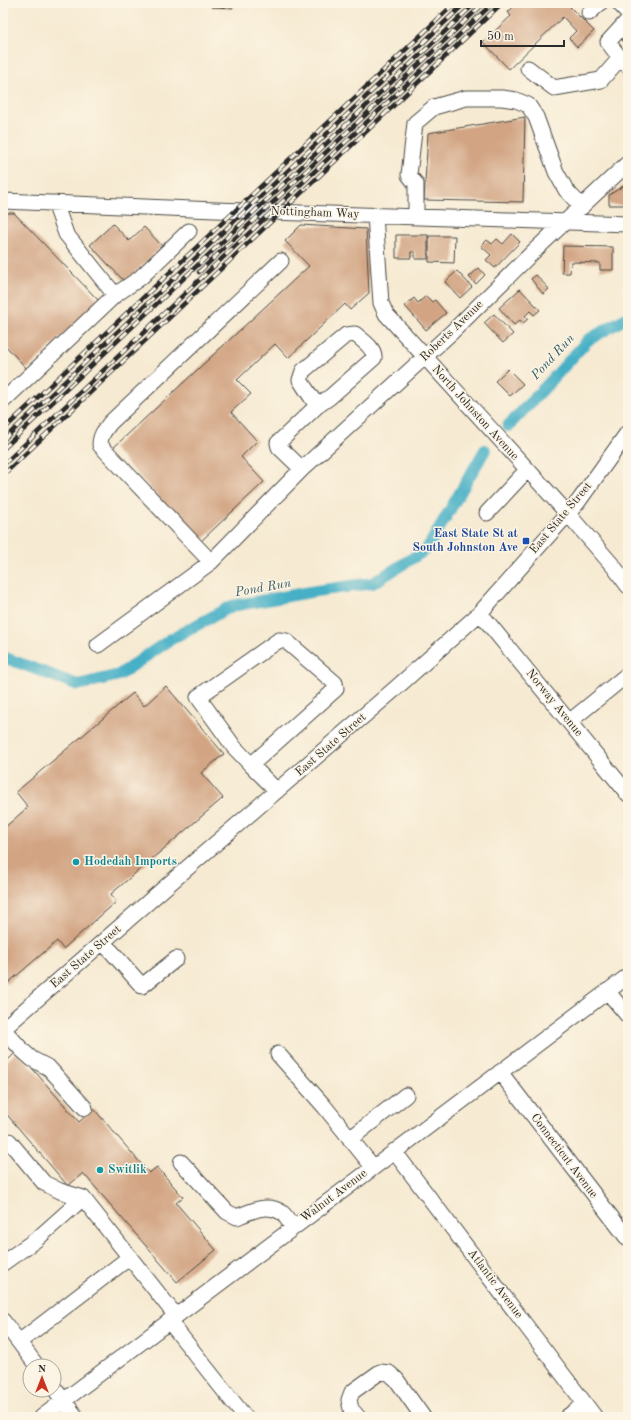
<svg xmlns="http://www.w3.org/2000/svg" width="631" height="1420" viewBox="0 0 631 1420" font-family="'Old Standard TT',serif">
  <rect width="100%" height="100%" fill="#fcf5e5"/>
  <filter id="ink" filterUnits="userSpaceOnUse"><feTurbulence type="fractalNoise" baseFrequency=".025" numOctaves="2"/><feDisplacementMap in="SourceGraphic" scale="8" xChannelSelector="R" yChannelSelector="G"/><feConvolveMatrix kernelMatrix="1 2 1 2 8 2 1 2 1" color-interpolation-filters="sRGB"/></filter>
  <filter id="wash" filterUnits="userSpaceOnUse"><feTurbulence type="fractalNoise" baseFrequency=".012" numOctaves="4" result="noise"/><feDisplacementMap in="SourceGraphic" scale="16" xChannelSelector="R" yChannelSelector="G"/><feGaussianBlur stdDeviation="0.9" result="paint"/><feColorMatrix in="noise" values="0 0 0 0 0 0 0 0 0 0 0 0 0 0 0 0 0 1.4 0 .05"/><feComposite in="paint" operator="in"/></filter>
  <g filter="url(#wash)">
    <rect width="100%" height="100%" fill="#f6ead2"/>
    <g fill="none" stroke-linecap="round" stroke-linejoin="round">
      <path stroke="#47b0c6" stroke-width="12" d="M 508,426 L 549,383 L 588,340 L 628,317
        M 3,657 L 78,685 L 119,675 L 171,639 L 232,606 L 316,591 L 373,583 L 427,549 L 485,450"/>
    </g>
    <g id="blocks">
      <path fill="#d2a483" d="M 212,3 L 233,3 L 233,8 L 212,7 Z
        M 518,3 L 574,3 L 570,7 L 594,31 L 577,47 L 569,38 L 576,31 L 563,17 L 509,69 L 483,42 L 511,16 L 508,12 Z
        M 628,31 L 628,46 L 620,38 Z
        M 525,117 L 523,202 L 424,200 L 428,133 Z
        M 628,183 L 628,205 L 609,205 L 609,195 Z
        M 3,213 L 14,213 L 99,301 L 27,369 L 3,343 Z
        M 113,224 L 129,241 L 144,227 L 162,246 L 125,282 L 90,245 Z
        M 301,225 L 366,229 L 369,293 L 350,310 L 345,304 L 288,358 L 275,344 L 237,380 L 251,394 L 231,412 L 257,441 L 241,457 L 264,482 L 200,542 L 113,448 L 309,266 L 285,241 Z
        M 512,234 L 520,242 L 495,268 L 486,260 L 491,255 L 481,246 L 487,240 L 492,244 L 497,239 L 503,244 Z
        M 396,235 L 428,235 L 428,259 L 415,259 L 415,252 L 411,252 L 411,258 L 396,258 Z
        M 429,236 L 455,236 L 454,263 L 429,262 Z
        M 563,246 L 613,247 L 613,270 L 600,270 L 600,263 L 571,262 L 570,273 L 562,273 Z
        M 479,268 L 485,275 L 476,284 L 469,277 Z
        M 457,271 L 472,287 L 460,298 L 445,282 Z
        M 536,275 L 549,289 L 543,294 L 531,279 Z
        M 520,289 L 540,310 L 534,315 L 530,311 L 525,316 L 528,319 L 523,323 L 520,320 L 514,325 L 499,308 Z
        M 426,296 L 432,302 L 435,300 L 446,313 L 426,330 L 405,306 L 414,298 L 418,303 Z
        M 494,314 L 513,334 L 503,343 L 484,323 Z
        M 508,369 L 523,384 L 510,396 L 495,381 Z
        M 166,686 L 224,754 L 201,773 L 223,798 L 111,894 L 116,902 L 63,949 L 57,941 L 7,984 L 3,980 L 3,829 L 28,807 L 16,792 L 133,693 L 144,706 Z
        M 17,1051 L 79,1122 L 94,1109 L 149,1173 L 157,1167 L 183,1197 L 176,1203 L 216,1250 L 177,1282 L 83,1173 L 68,1186 L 3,1110 L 3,1065 Z"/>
    </g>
  </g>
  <g filter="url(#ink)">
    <use href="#blocks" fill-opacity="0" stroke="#494844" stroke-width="1"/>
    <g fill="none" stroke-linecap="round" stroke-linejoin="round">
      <defs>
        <path id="minor" d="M 619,3 L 628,13
          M 589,13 L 600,3
          M 620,58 L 608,42 L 628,20
          M 528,68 L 554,88 L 601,80 L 620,58 L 628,66
          M 3,201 L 215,210 L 628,224
          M 55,203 L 66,234 L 115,295 L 140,278 L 189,231
          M 375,215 L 381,303 L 386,314 L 568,514 L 614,567 L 628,586
          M 416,217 L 416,184 L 409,175 L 415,123 L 434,107 L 466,98 L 502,98 L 516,100 L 528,105 L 536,117 L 556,172 L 566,190 L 582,207
          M 3,401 L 115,295
          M 302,469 L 279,447 L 278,443 L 317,406 L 330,397 L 374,358 C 375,348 362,340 355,334 L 346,335 L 303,371 L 300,380 L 317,406
          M 487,513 L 527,470
          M 211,562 L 100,445 C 100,436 104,431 110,423 L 281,261
          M 480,613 L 628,794
          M 98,645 L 211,562 L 302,469 L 453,331 L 533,252 L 628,163
          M 569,722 L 628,674
          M 251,765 L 336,689 L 335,683 L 286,641 L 279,640 L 198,697 L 234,747 L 251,765 L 277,791
          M 102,943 L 111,951 L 142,986 L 176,959
          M 607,991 L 628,1016
          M 3,1029 L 193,863 L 396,688 L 480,613 L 578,502 L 628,432
          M 3,1029 L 22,1050 L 32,1059 L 49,1068 L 85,1108
          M 278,1054 L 324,1106 L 373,1167
          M 500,1072 L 628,1239
          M 350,1139 L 406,1095
          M 9,1141 L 44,1183 L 60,1191 L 83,1198
          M 394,1151 L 595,1417
          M 181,1162 L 227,1212 L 237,1217 C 251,1211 267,1203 281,1212 C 286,1215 289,1223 293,1227
          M 3,1263 L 37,1239 L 83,1198 L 176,1316
          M 3,1321 L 37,1366
          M 169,1321 L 245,1417
          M 19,1342 L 130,1257
          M 54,1388 L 76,1417
          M 42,1417 L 628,976
          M 358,1417 L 351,1409 L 349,1400 L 352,1392 L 380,1372 L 389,1373 L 396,1379 L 423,1417
          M 567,1417 L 585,1404"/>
      </defs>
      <use href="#minor" stroke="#494844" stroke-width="17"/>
      <use href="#minor" stroke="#fff" stroke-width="15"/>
      <defs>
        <path id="rail" d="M 199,272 L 484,3
          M 3,430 L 455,3
          M 3,440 L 465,3
          M 3,449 L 475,3
          M 3,465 L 493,3
          M 3,475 L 502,3"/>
      </defs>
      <use href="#rail" stroke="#2b2b2b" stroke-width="4.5"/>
      <use href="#rail" stroke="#fcf5e5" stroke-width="3" stroke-dasharray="9" stroke-linecap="butt"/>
    </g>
  </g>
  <rect fill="#1a4fb4" stroke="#fcf5e5" stroke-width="1.5" x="522" y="537" width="8" height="8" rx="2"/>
  <g fill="#0f9aa8" stroke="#fcf5e5" stroke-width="1.5">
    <circle cx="76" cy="862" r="4"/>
    <circle cx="100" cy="1170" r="4"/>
  </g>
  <g text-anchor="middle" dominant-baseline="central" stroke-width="3" stroke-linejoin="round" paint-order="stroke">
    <g font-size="12" fill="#2b2b2b" stroke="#fcf5e5">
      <text transform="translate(315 213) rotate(2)">Nottingham Way</text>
      <text transform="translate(452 331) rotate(-44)">Roberts Avenue</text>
      <text transform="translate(475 413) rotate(48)">North Johnston Avenue</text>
      <text transform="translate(561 518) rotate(-50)">East State Street</text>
      <text transform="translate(554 703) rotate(51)">Norway Avenue</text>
      <text transform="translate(331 745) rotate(-41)">East State Street</text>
      <text transform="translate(86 957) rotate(-41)">East State Street</text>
      <text transform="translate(564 1156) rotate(53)">Connecticut Avenue</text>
      <text transform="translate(334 1196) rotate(-37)">Walnut Avenue</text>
      <text transform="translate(495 1284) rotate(53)">Atlantic Avenue</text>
    </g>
    <g font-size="12" font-weight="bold" fill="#164399" stroke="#fcf5e5" text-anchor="end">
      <text x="518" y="534">East State St at<tspan x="518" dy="14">South Johnston Ave</tspan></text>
    </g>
    <g font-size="12" font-weight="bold" fill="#0d838f" stroke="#fcf5e5" text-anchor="start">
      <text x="84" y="862">Hodedah Imports</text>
      <text x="108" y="1170">Switlik</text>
    </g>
    <g font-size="13" font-style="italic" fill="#355a61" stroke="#fcf5e5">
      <text transform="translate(553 357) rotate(-47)">Pond Run</text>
      <text transform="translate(263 588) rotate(-10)">Pond Run</text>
    </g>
  </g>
  <rect width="631" height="1420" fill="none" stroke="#fcf5e5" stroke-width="16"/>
  <g transform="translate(42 1378)"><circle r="19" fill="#fcf5e5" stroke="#a8a49b"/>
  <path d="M0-3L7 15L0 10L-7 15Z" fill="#c8321e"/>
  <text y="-6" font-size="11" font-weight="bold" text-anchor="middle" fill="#2b2b2b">N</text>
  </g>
  <path d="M481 40v6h83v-6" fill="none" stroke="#2b2b2b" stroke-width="2"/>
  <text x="487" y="40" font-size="12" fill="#2b2b2b" stroke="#fcf5e5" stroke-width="3" paint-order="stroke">50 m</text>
</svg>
